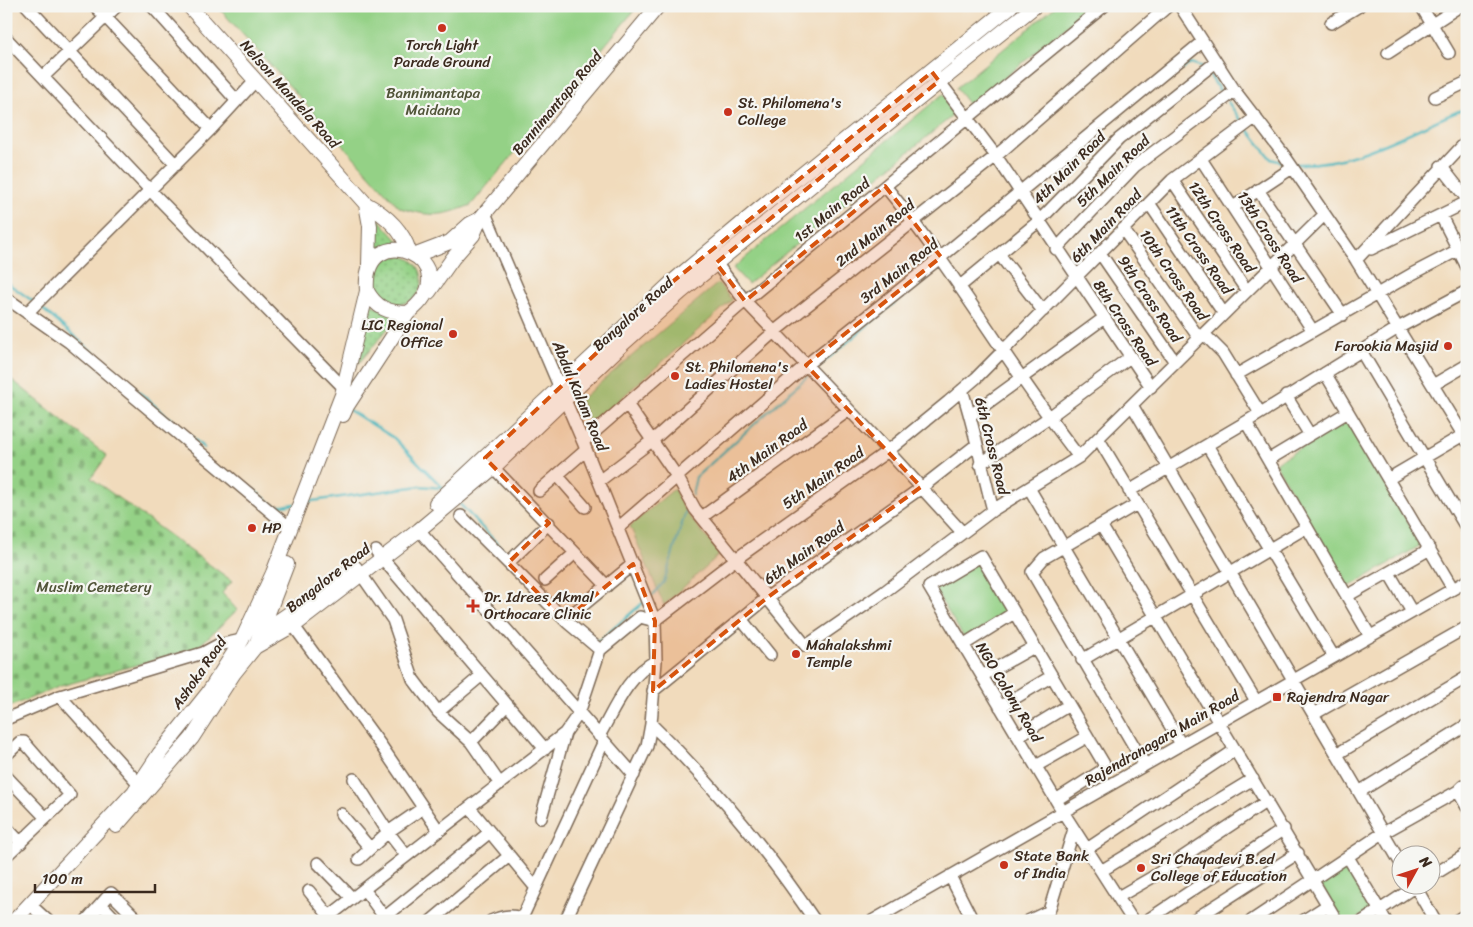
<svg xmlns="http://www.w3.org/2000/svg" width="1473" height="927" viewBox="0 0 1473 927" font-family="Sriracha,sans-serif">
  <defs>
    <pattern id="grass-dots" width="8" height="8" patternUnits="userSpaceOnUse" patternTransform="scale(1.25)"><rect width="8" height="8" fill="#94d186"/><path d="M2 2h.1M6 6h.1" fill="none" stroke="#7aaa6d" stroke-width="1.8" stroke-linecap="round"/></pattern>
    <pattern id="cemetery-stones" width="16" height="16" patternUnits="userSpaceOnUse" patternTransform="scale(1.25)"><rect width="16" height="16" fill="#94d186"/><path d="M2 7V4a2 2 0 0 1 4 0v3zM10 15v-3a2 2 0 0 1 4 0v3z" fill="#7aaa6d"/></pattern>
  </defs>
  <rect width="100%" height="100%" fill="#f6f6f2"/>
  <filter id="ink" filterUnits="userSpaceOnUse"><feTurbulence type="fractalNoise" baseFrequency=".02" numOctaves="2"/><feDisplacementMap in="SourceGraphic" scale="10" xChannelSelector="R" yChannelSelector="G"/><feConvolveMatrix kernelMatrix="1 2 1 2 8 2 1 2 1" color-interpolation-filters="sRGB"/></filter>
  <filter id="wash" filterUnits="userSpaceOnUse"><feTurbulence type="fractalNoise" baseFrequency=".0096" numOctaves="4" result="noise"/><feDisplacementMap in="SourceGraphic" scale="20" xChannelSelector="R" yChannelSelector="G"/><feGaussianBlur stdDeviation="1.12" result="paint"/><feColorMatrix in="noise" values="0 0 0 0 0 0 0 0 0 0 0 0 0 0 0 0 0 1.4 0 .05"/><feComposite in="paint" operator="in"/></filter>
  <g filter="url(#wash)">
    <rect width="100%" height="100%" fill="#f1dbbc"/>
    <path fill="url(#grass-dots)" stroke="#687e52" d="M 375,215 L 401,244 L 384,246 L 375,251 L 377,231 Z
      M374 280a24 24 0 1 1 48 0a24 24 0 1 1-48 0Z
      M 371,304 L 397,318 L 358,364 Z"/>
    <path fill="url(#cemetery-stones)" stroke="#687e52" d="M 6,375 L 107,456 L 91,478 L 232,581 L 222,593 L 237,610 L 197,648 L 61,686 L 6,708 Z"/>
    <path fill="#94d186" stroke="#687e52" d="M 217,6 L 638,6 L 471,205 C 441,217 431,217 400,208 Z
      M 1056,6 L 1092,6 L 970,106 L 956,88 Z
      M 943,94 L 957,112 L 748,284 L 733,268 Z
      M 718,283 L 732,300 L 591,425 L 580,400 Z
      M 1349,420 L 1421,545 L 1347,588 L 1275,463 Z
      M 674,489 L 685,511 L 720,554 L 664,605 L 630,526 Z
      M 978,561 L 1008,612 L 965,639 L 934,589 Z
      M 1346,864 L 1373,908 L 1353,921 L 1343,921 L 1318,881 Z"/>
    <g fill="none" stroke-linecap="round" stroke-linejoin="round">
      <path stroke="#43b3ba" stroke-width="2.5" d="M 1208,73 L 1223,95
        M 1157,86 L 1191,63 L 1203,67
        M 1228,102 L 1242,122
        M 1247,128 L 1271,159 L 1285,163
        M 1296,164 C 1358,166 1411,129 1467,108
        M 6,282 L 34,302
        M 38,305 L 204,448
        M 814,370 L 935,269
        M 349,410 L 394,438 L 444,489
        M 248,486 L 276,507 L 295,504
        M 692,495 L 696,477 L 810,374
        M 305,502 L 420,486 L 443,488
        M 459,503 L 509,556
        M 649,599 L 664,582 L 688,504
        M 595,640 L 599,641 L 644,602"/>
    </g>
  </g>
  <g filter="url(#ink)">
    <g fill="none" stroke-linecap="round" stroke-linejoin="round">
      <defs>
        <path id="minor" d="M 27,6 L 176,165
          M 95,6 L 211,129
          M 152,6 L 237,101
          M 1180,6 L 1235,91 L 1284,155 L 1356,260 L 1467,441
          M 1421,6 L 1449,53
          M 1331,23 L 1359,6
          M 6,38 L 150,190 L 344,388
          M 1388,53 L 1460,6
          M 43,77 L 117,6
          M 936,77 L 996,156 L 1151,387
          M 1435,97 L 1467,82
          M 1201,159 L 1313,331
          M 1441,166 L 1467,199
          M 1172,180 L 1247,291
          M 885,186 C 956,272 1010,369 1079,457
          M 1258,190 L 1343,315
          M 1149,203 L 1224,314
          M 1233,207 L 1292,168
          M 485,213 L 583,442 L 655,621 L 656,661 L 651,724 L 647,746 L 565,921
          M 1441,216 L 1467,267
          M 1123,229 L 1199,338
          M 1056,249 L 1135,166 L 1235,91
          M 1371,249 L 1467,202
          M 1100,253 L 1175,362
          M 999,254 L 1043,311
          M 1356,260 L 1467,141
          M 716,263 L 745,301 L 875,437 L 962,532
          M 959,287 L 1039,221 L 1119,139 L 1216,62
          M 6,298 L 69,342 L 290,528
          M 27,313 L 211,129 L 256,80
          M 1204,334 L 1223,353 L 1260,413
          M 1361,351 L 1467,529
          M 1325,373 L 1453,589
          M 1236,375 L 1412,274 L 1458,250
          M 1433,385 L 1467,365
          M 962,390 C 975,429 982,470 993,510
          M 1286,396 L 1310,435
          M 627,404 L 678,478 L 695,509 L 806,646 L 884,592 L 993,510 L 1079,457 L 1324,215
          M 1132,405 L 1400,862
          M 971,415 L 1104,318
          M 1246,422 L 1370,636
          M 1098,438 L 1256,701
          M 583,442 L 745,301 L 1104,6
          M 1207,445 L 1334,657
          M 1268,460 L 1348,412
          M 488,462 L 607,586
          M 980,464 L 1048,418 L 1130,357
          M 557,475 L 585,507
          M 1388,479 L 1463,435
          M 599,481 L 653,440 L 775,331 L 996,156 L 1168,6
          M 1029,488 L 1181,744
          M 539,491 L 586,450
          M 1129,491 L 1246,422 L 1398,328 L 1467,291
          M 1137,504 L 1044,558 L 1032,572 L 1145,765
          M 461,516 L 568,623 L 600,650
          M 702,517 L 849,410
          M 1101,525 L 1337,921
          M 618,528 L 806,365 L 941,257 L 1202,42
          M 419,530 L 634,775
          M 376,551 L 545,749
          M 508,563 L 549,523
          M 356,567 L 393,620 L 413,679 L 438,712 L 471,742 L 500,784
          M 1389,573 L 1412,612
          M 545,580 L 575,553
          M 1347,596 L 1430,549
          M 741,619 L 770,655
          M 565,620 L 633,564
          M 293,625 L 382,747 L 439,831
          M 963,645 L 1014,613
          M 1082,660 L 1307,527
          M 982,676 L 1034,647
          M 653,691 L 768,597 L 921,488 L 976,445
          M 60,696 L 139,784
          M 1000,707 L 1052,676
          M 438,712 L 482,675
          M 1314,714 L 1467,627
          M 6,719 L 60,696 L 203,653 L 218,645 L 242,640
          M 651,724 C 713,784 767,850 815,921
          M 599,736 C 614,710 628,674 656,661
          M 1018,736 L 1069,705
          M 471,742 L 507,705
          M 1337,754 L 1467,677
          M 6,755 L 20,742 L 24,742 L 70,795 L 6,856
          M 1036,766 L 1087,737
          M 6,776 L 46,818
          M 354,779 L 388,832 L 406,855
          M 1463,786 L 1458,791 L 1467,807
          M 1359,792 L 1467,725
          M 1056,800 L 1103,770 L 1104,764 L 981,556 L 929,587 L 1063,812 L 1133,921
          M 470,808 L 536,888
          M 341,814 L 370,848
          M 541,818 L 565,733
          M 6,827 L 21,843
          M 1087,849 L 1235,750
          M 1348,857 L 1386,921
          M 359,859 L 388,832 L 423,808
          M 318,863 L 352,898
          M 1101,871 L 1253,779
          M 950,876 L 973,921
          M 1430,877 L 1467,854
          M 1414,884 L 1435,921
          M 364,889 L 387,921
          M 309,891 L 329,916
          M 1118,897 L 1151,878 L 1267,801
          M 101,904 L 117,921
          M 36,910 L 48,921
          M 385,917 L 490,832
          M 522,918 L 604,741
          M 86,921 L 111,893 L 139,921
          M 323,921 L 565,733 L 579,713 L 600,650 L 640,617 L 655,621 L 736,559 L 888,451 L 948,402 L 976,378 L 1172,180 L 1256,117
          M 431,921 L 509,856
          M 491,921 C 501,916 516,913 525,921
          M 872,921 L 1467,581
          M 1028,921 L 1049,911 L 1074,829
          M 1146,921 L 1284,829
          M 1192,921 L 1298,853
          M 1251,921 L 1383,833 L 1458,791 L 1467,789
          M 1303,921 L 1328,905
          M 1363,921 L 1419,884
          M 1456,921 L 1467,914"/>
        <path id="major" d="M 189,6 L 366,204 C 386,215 402,229 409,251
          M 366,204 L 370,226 L 369,265
          M 416,255 L 450,242 L 470,224 L 480,219
          M 429,292 L 453,258 L 473,235 L 480,219 L 658,6
          M 343,415 L 347,406 L 408,313
          M 436,503 L 671,283 L 758,210 L 1011,6
          M 261,633 L 355,568
          M 255,647 L 299,622 L 419,530 L 493,468 L 625,342 L 681,292 L 857,148 L 1035,6
          M 116,826 L 192,738 L 234,673 L 255,647 L 287,564
          M 14,921 L 134,792 L 160,753 L 208,693 L 242,640 L 273,573 L 342,395 L 367,291 C 361,212 475,262 408,313 C 389,313 376,308 367,291"/>
      </defs>
      <use href="#minor" stroke="#7b6855" stroke-width="14"/>
      <use href="#major" stroke="#7b6855" stroke-width="16"/>
      <use href="#minor" stroke="#fff" stroke-width="11"/>
      <use href="#major" stroke="#fff" stroke-width="14"/>
    </g>
  </g>
  <path fill="#d7540e" fill-opacity="0.2" stroke="#d7540e" stroke-width="4" stroke-dasharray="10 6" stroke-linejoin="round" d="M 932,72 L 939,81 L 716,263 L 745,301 L 885,186 L 941,257 L 806,365 L 921,487 L 768,597 L 653,691 L 655,621 L 633,564 L 565,620 L 508,563 L 549,523 L 485,458 L 671,283 Z"/>
  <g fill="#c8321e" stroke="#f6f6f2" stroke-width="2">
    <circle cx="442" cy="28" r="5"/>
    <circle cx="728" cy="112" r="5"/>
    <circle cx="453" cy="334" r="5"/>
    <circle cx="1448" cy="346" r="5"/>
    <circle cx="675" cy="376" r="5"/>
    <circle cx="252" cy="528" r="5"/>
    <path d="M470.5 598.5h5v5h5v5h-5v5h-5v-5h-5v-5h5z"/>
    <circle cx="796" cy="654" r="5"/>
    <rect x="1272" y="692" width="10" height="10" rx="2.5"/>
    <circle cx="1004" cy="865" r="5"/>
    <circle cx="1141" cy="868" r="5"/>
  </g>
  <g text-anchor="middle" dominant-baseline="central" stroke-width="4.5" stroke-linejoin="round" paint-order="stroke">
    <g font-size="15" fill="#3b2a1e" stroke="#f6f6f2" text-anchor="start">
      <text x="442" y="45" text-anchor="middle">Torch Light<tspan x="442" dy="17">Parade Ground</tspan></text>
      <text x="738" y="103">St. Philomena's<tspan x="738" dy="17">College</tspan></text>
      <text x="443" y="325" text-anchor="end">LIC Regional<tspan x="443" dy="17">Office</tspan></text>
      <text x="1438" y="346" text-anchor="end">Farookia Masjid</text>
      <text x="685" y="367">St. Philomena's<tspan x="685" dy="17">Ladies Hostel</tspan></text>
      <text x="262" y="528">HP</text>
      <text x="484" y="597">Dr. Idrees Akmal<tspan x="484" dy="17">Orthocare Clinic</tspan></text>
      <text x="806" y="645">Mahalakshmi<tspan x="806" dy="17">Temple</tspan></text>
      <text x="1287" y="697">Rajendra Nagar</text>
      <text x="1014" y="856">State Bank<tspan x="1014" dy="17">of India</tspan></text>
      <text x="1151" y="859">Sri Chayadevi B.ed<tspan x="1151" dy="17">College of Education</tspan></text>
    </g>
    <g font-size="15" fill="#515438" stroke="#f6f6f2">
      <text x="433" y="93">Bannimantapa<tspan x="433" dy="17">Maidana</tspan></text>
      <text x="94" y="587">Muslim Cemetery</text>
    </g>
    <g font-size="15" fill="#3b2a1e" stroke="#f6f6f2">
      <text transform="translate(290 94) rotate(48)">Nelson Mandela Road</text>
      <text transform="translate(557 103) rotate(-50)">Bannimantapa Road</text>
      <text transform="translate(1069 168) rotate(-45)">4th Main Road</text>
      <text transform="translate(1113 171) rotate(-44)">5th Main Road</text>
      <text transform="translate(832 210) rotate(-39)">1st Main Road</text>
      <text transform="translate(1106 226) rotate(-46)">6th Main Road</text>
      <text transform="translate(1222 227) rotate(56)">12th Cross Road</text>
      <text transform="translate(875 233) rotate(-39)">2nd Main Road</text>
      <text transform="translate(1270 237) rotate(57)">13th Cross Road</text>
      <text transform="translate(1199 250) rotate(55)">11th Cross Road</text>
      <text transform="translate(899 271) rotate(-38)">3rd Main Road</text>
      <text transform="translate(1174 275) rotate(55)">10th Cross Road</text>
      <text transform="translate(1150 299) rotate(56)">9th Cross Road</text>
      <text transform="translate(633 314) rotate(-42)">Bangalore Road</text>
      <text transform="translate(1125 323) rotate(56)">8th Cross Road</text>
      <text transform="translate(580 396) rotate(67)">Abdul Kalam Road</text>
      <text transform="translate(992 446) rotate(76)">6th Cross Road</text>
      <text transform="translate(767 451) rotate(-36)">4th Main Road</text>
      <text transform="translate(823 478) rotate(-35)">5th Main Road</text>
      <text transform="translate(804 553) rotate(-36)">6th Main Road</text>
      <text transform="translate(328 578) rotate(-38)">Bangalore Road</text>
      <text transform="translate(199 673) rotate(-55)">Ashoka Road</text>
      <text transform="translate(1009 692) rotate(59)">NGO Colony Road</text>
      <text transform="translate(1162 738) rotate(-30)">Rajendranagara Main Road</text>
    </g>
  </g>
  <rect width="1473" height="927" fill="none" stroke="#f6f6f2" stroke-width="25"/>
  <g transform="translate(1416 870) rotate(50)"><circle r="24" fill="#f6f6f2" stroke="#aba49d"/>
  <path d="M0-4L9 19L0 12L-9 19Z" fill="#c8321e"/>
  <text y="-8" font-size="14" font-weight="bold" text-anchor="middle" fill="#3b2a1e">N</text>
  </g>
  <path d="M35 884v8h120v-8" fill="none" stroke="#3b2a1e" stroke-width="2.5"/>
  <text x="42" y="884" font-size="15" fill="#3b2a1e" stroke="#f6f6f2" stroke-width="4" paint-order="stroke">100 m</text>
</svg>
